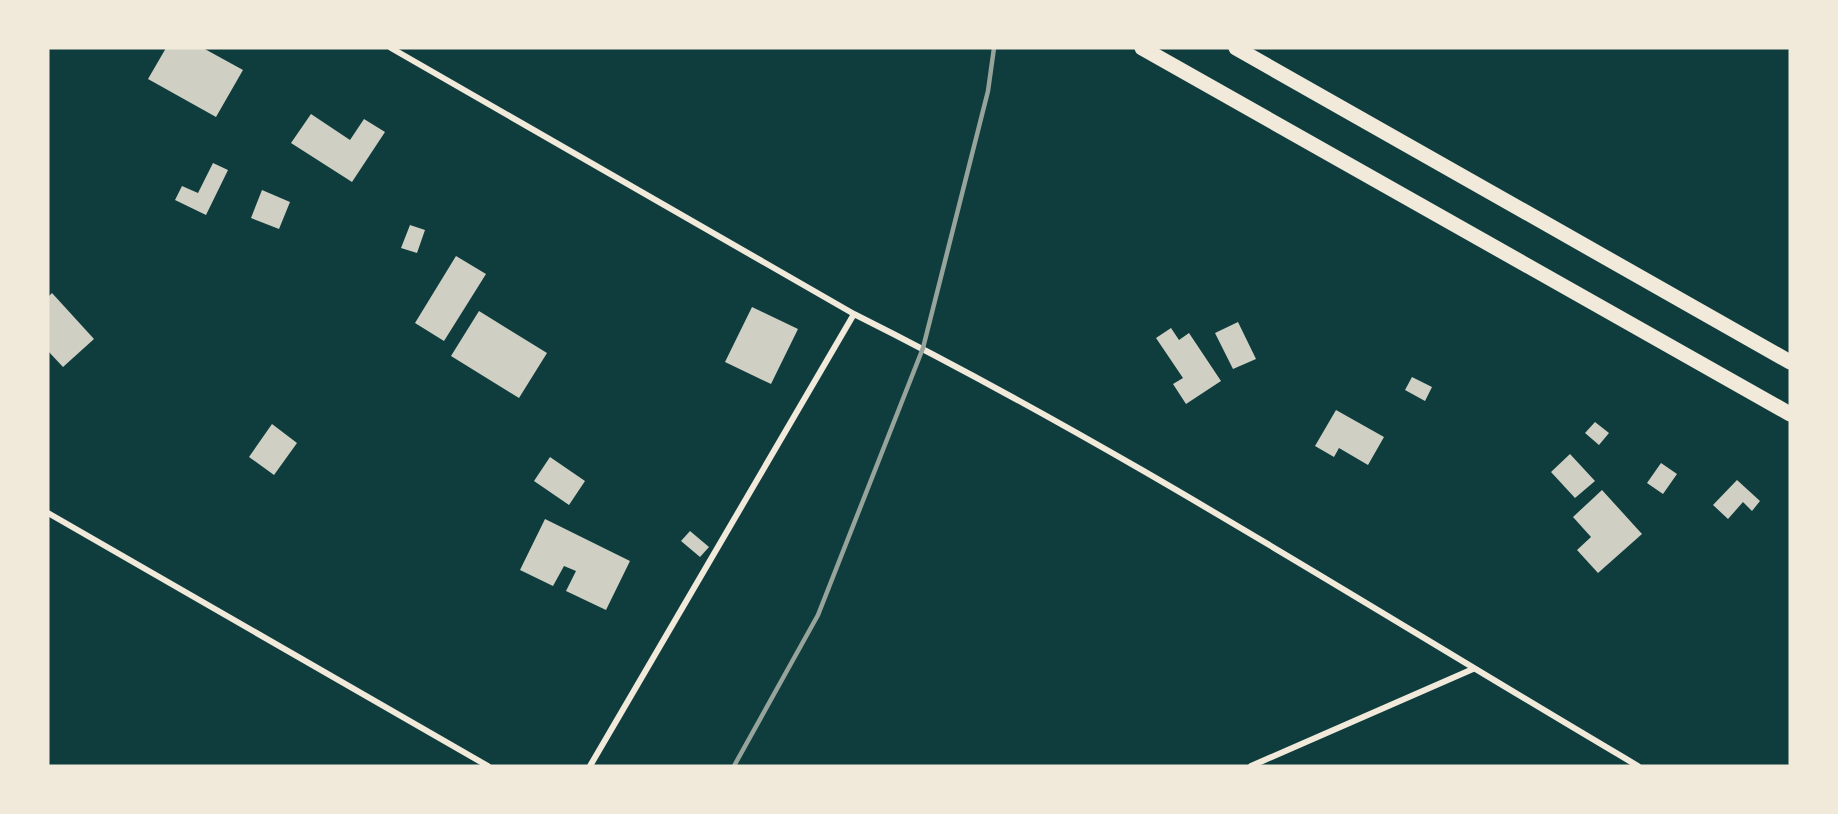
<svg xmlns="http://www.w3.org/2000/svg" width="1838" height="814" viewBox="0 0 1838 814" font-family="Karla,sans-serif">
  <rect width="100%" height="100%" fill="#0f3d3e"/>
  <path fill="#cfcfc3" d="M 166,48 L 203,48 L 243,70 L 216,117 L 148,79 Z
    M 311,114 L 350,140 L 364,119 L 385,132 L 352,182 L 291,143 Z
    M 213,163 L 228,170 L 206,215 L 175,200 L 182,186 L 198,193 Z
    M 262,190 L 290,202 L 279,229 L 251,218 Z
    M 410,225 L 425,230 L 417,253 L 401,248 Z
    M 456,256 L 486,274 L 444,341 L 415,323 Z
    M 52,293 L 94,339 L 63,367 L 48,351 L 48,297 Z
    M 752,307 L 798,329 L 771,384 L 725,362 Z
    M 479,311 L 547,353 L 519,398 L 451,356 Z
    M 1238,322 L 1256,359 L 1233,369 L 1215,333 Z
    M 1171,328 L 1179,340 L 1189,333 L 1221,381 L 1186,404 L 1173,384 L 1183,378 L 1156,338 Z
    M 1412,377 L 1432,387 L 1425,401 L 1405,390 Z
    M 1336,410 L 1384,437 L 1368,465 L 1339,448 L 1334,457 L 1315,446 Z
    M 1595,422 L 1609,433 L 1599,445 L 1585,433 Z
    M 272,424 L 297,443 L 274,475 L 249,457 Z
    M 1570,454 L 1595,481 L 1575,498 L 1551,472 Z
    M 550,457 L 585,481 L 569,505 L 534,481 Z
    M 1661,463 L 1677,474 L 1663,494 L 1647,483 Z
    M 1737,480 L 1760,501 L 1752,511 L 1743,502 L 1728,519 L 1713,505 Z
    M 1602,490 L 1642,534 L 1598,573 L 1577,550 L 1591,537 L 1573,517 Z
    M 545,519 L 630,561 L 606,610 L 566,591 L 576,571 L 564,566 L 553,586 L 520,570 Z
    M 690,531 L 709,547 L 700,557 L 681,541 Z"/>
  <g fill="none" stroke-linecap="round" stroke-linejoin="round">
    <path stroke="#f1e9da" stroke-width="6" d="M 391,48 L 854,314 C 1124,449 1378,613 1638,766
      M 48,513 L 488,766
      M 590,766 L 854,314
      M 1251,766 L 1473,669"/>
    <path stroke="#f1e9da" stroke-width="15" d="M 1142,48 L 1790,414
      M 1236,48 L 1790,362"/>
    <path stroke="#97a49c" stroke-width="4.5" d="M 734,766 L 818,615 L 923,348 L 988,91 L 994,48"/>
  </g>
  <rect width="1838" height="814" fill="none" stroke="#f1e9da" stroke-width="99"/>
</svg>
